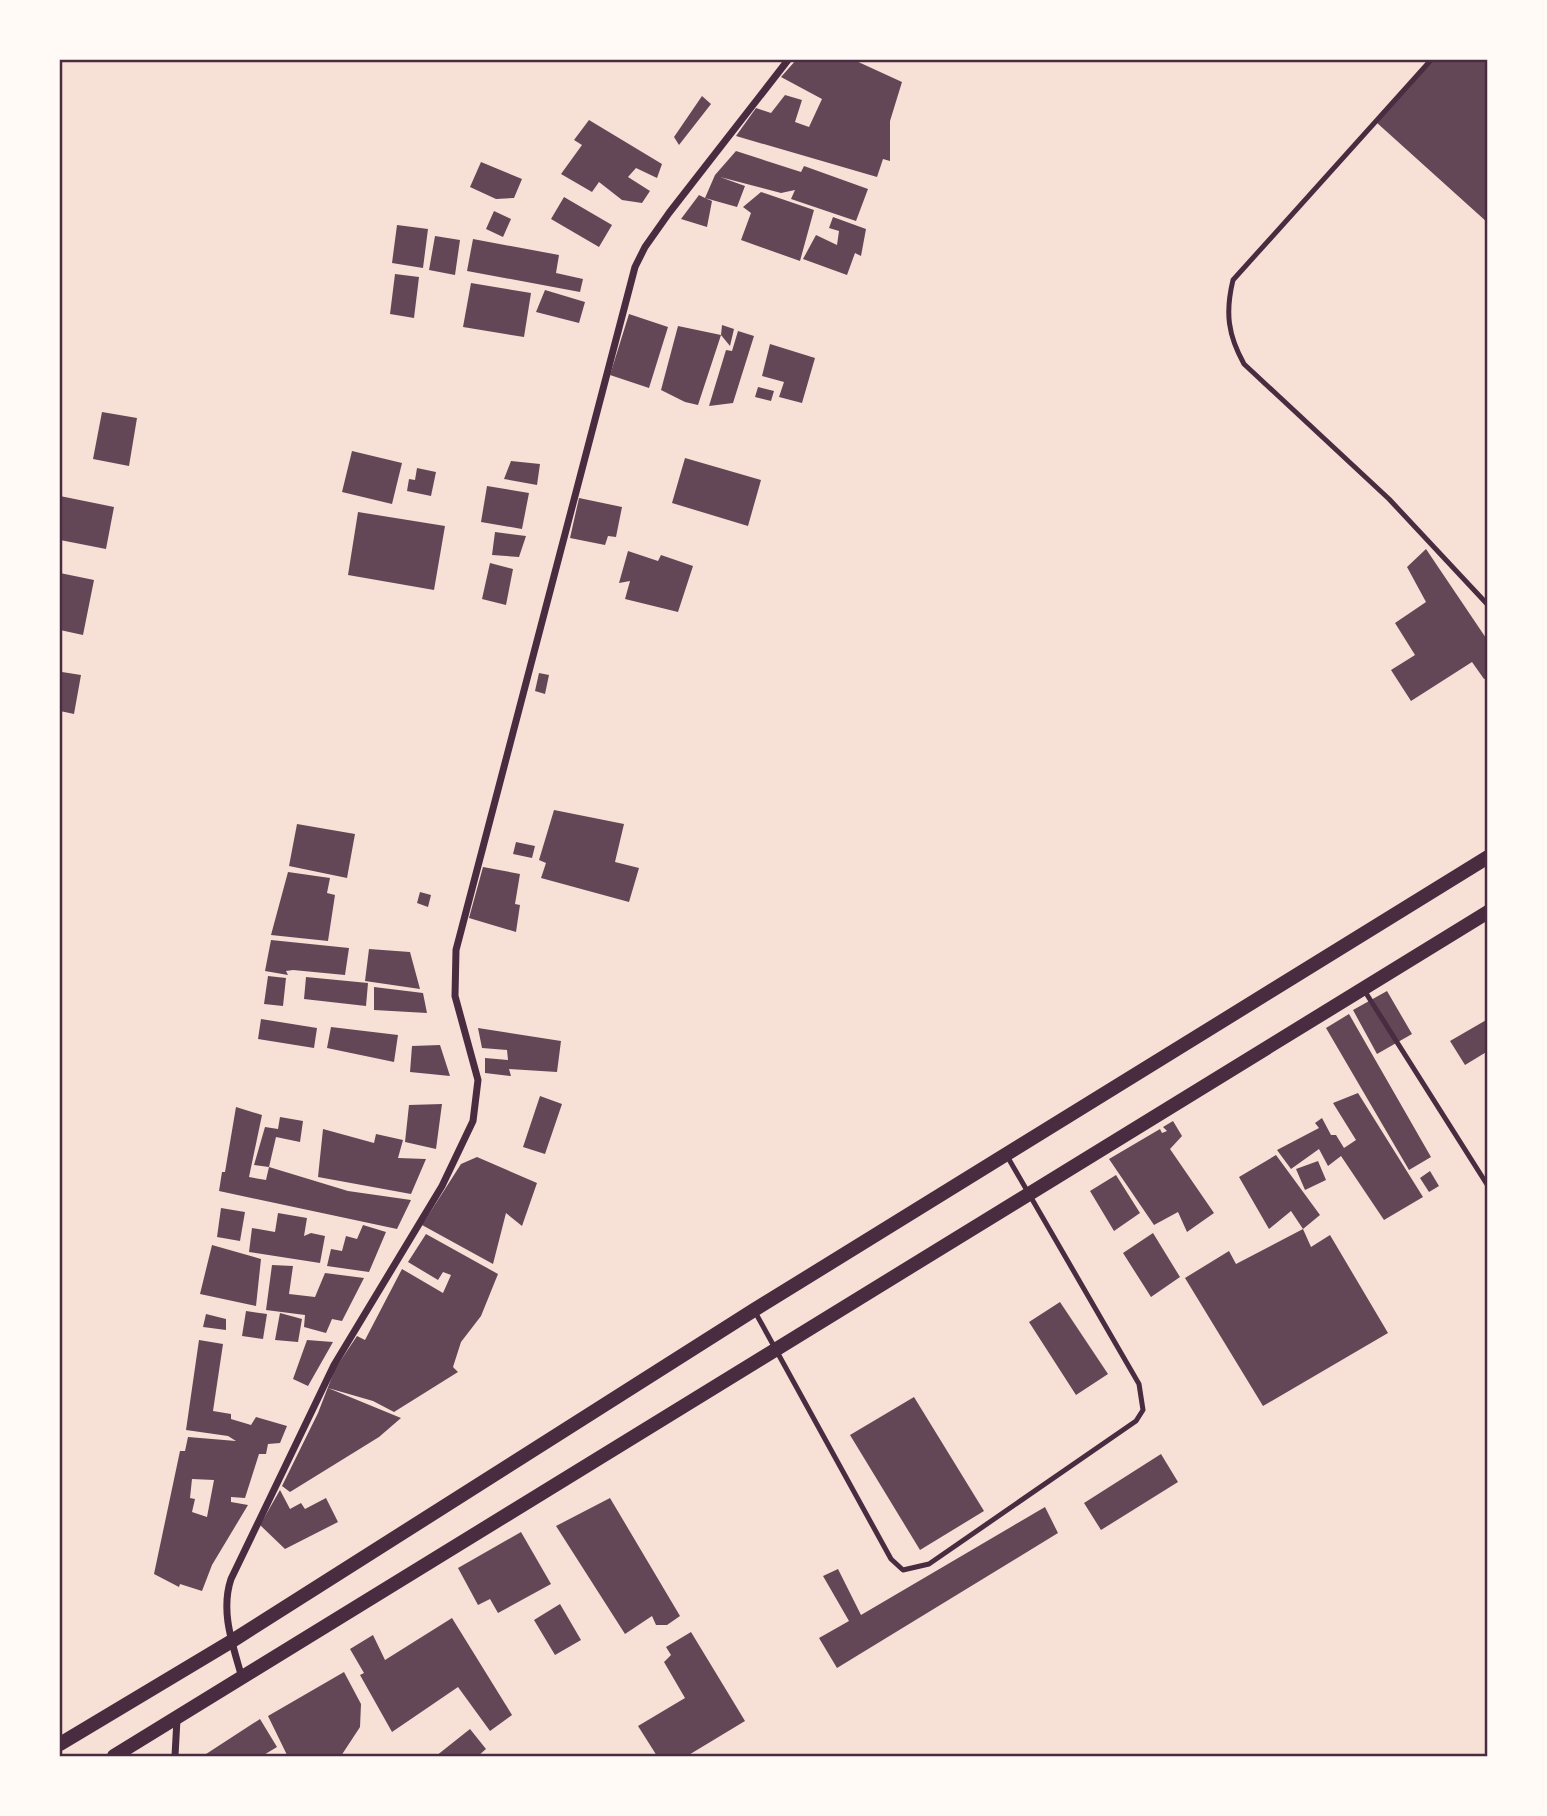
<svg xmlns="http://www.w3.org/2000/svg" width="1547" height="1816" viewBox="0 0 1547 1816" font-family="'PT Sans Narrow',sans-serif">
  <rect width="100%" height="100%" fill="#f7e1d7"/>
  <path fill="#644757" fill-rule="evenodd" d="M 796,60 L 854,60 L 902,82 L 890,121 L 890,161 L 883,159 L 877,177 L 736,136 L 756,108 L 771,113 L 785,95 L 802,100 L 795,122 L 809,127 L 822,99 L 781,77 Z
    M 1431,60 L 1488,60 L 1488,223 L 1376,122 Z
    M 702,96 L 711,104 L 679,145 L 674,137 Z
    M 589,120 L 662,164 L 657,178 L 636,168 L 628,177 L 650,191 L 642,203 L 622,200 L 599,182 L 592,192 L 561,174 L 582,145 L 574,140 Z
    M 736,151 L 801,172 L 804,166 L 868,189 L 856,221 L 791,199 L 795,190 L 781,193 L 720,177 L 745,186 L 737,207 L 705,198 L 712,201 L 707,227 L 681,219 L 699,195 L 705,198 L 715,175 Z
    M 481,162 L 522,179 L 514,198 L 496,199 L 470,187 Z
    M 761,192 L 814,210 L 800,261 L 741,240 L 751,213 L 743,207 Z
    M 564,197 L 612,225 L 599,247 L 551,219 Z
    M 494,211 L 511,219 L 503,237 L 486,229 Z
    M 833,217 L 866,229 L 861,256 L 855,253 L 847,275 L 803,259 L 816,235 L 837,245 L 839,231 L 829,228 Z
    M 397,225 L 428,229 L 423,268 L 392,263 Z
    M 435,236 L 460,240 L 455,275 L 429,270 Z
    M 473,239 L 559,255 L 556,273 L 583,279 L 580,292 L 467,271 Z
    M 395,274 L 419,277 L 414,318 L 390,314 Z
    M 471,283 L 531,293 L 524,337 L 463,327 Z
    M 545,290 L 585,302 L 579,323 L 536,312 Z
    M 629,314 L 668,327 L 649,388 L 610,375 Z
    M 722,325 L 734,329 L 730,346 L 721,335 Z
    M 678,326 L 721,335 L 698,405 L 685,402 L 661,390 Z
    M 738,331 L 754,336 L 733,403 L 709,406 L 726,350 L 732,351 Z
    M 770,344 L 815,358 L 802,403 L 779,397 L 784,382 L 762,376 Z
    M 758,387 L 774,391 L 771,401 L 755,397 Z
    M 102,412 L 137,418 L 129,466 L 93,459 Z
    M 352,451 L 402,463 L 392,504 L 342,492 Z
    M 685,458 L 761,480 L 748,526 L 672,503 Z
    M 511,461 L 540,464 L 537,485 L 504,479 Z
    M 417,468 L 436,472 L 431,496 L 407,491 L 409,479 L 415,480 Z
    M 487,486 L 529,493 L 522,529 L 481,522 Z
    M 60,496 L 114,507 L 106,549 L 60,540 Z
    M 579,498 L 622,507 L 616,537 L 608,536 L 605,545 L 570,538 Z
    M 358,512 L 445,526 L 434,590 L 348,575 Z
    M 495,532 L 526,536 L 519,557 L 492,555 Z
    M 1426,549 L 1488,641 L 1488,678 L 1484,679 L 1472,662 L 1411,701 L 1391,670 L 1415,655 L 1395,623 L 1426,602 L 1407,567 Z
    M 628,551 L 658,561 L 661,555 L 693,566 L 678,612 L 625,599 L 630,581 L 619,583 Z
    M 490,563 L 513,569 L 506,605 L 482,599 Z
    M 60,573 L 94,580 L 83,635 L 60,630 Z
    M 62,672 L 81,675 L 74,714 L 60,711 Z
    M 539,673 L 549,675 L 545,694 L 535,691 Z
    M 554,810 L 624,824 L 615,862 L 639,868 L 629,902 L 541,878 L 546,863 L 539,860 Z
    M 297,824 L 355,834 L 347,878 L 289,866 Z
    M 516,842 L 535,846 L 532,858 L 513,854 Z
    M 483,867 L 520,874 L 515,904 L 520,905 L 516,932 L 469,918 Z
    M 288,872 L 330,878 L 327,893 L 335,895 L 328,941 L 271,935 Z
    M 420,892 L 431,895 L 428,907 L 417,903 Z
    M 271,940 L 349,948 L 345,975 L 293,970 L 286,971 L 288,975 L 265,971 Z
    M 369,949 L 410,952 L 420,989 L 365,981 Z
    M 268,976 L 286,978 L 283,1006 L 264,1004 Z
    M 306,977 L 368,983 L 366,1006 L 304,999 Z
    M 374,987 L 423,993 L 427,1013 L 374,1010 Z
    M 1387,991 L 1412,1034 L 1377,1054 L 1353,1010 Z
    M 1349,1014 L 1431,1157 L 1409,1170 L 1326,1028 Z
    M 261,1019 L 317,1028 L 314,1048 L 258,1039 Z
    M 1488,1019 L 1488,1051 L 1465,1065 L 1450,1041 Z
    M 331,1027 L 398,1035 L 394,1062 L 327,1048 Z
    M 478,1028 L 561,1041 L 557,1072 L 509,1069 L 511,1076 L 485,1073 L 485,1058 L 508,1060 L 507,1050 L 482,1048 Z
    M 440,1045 L 450,1076 L 410,1072 L 412,1046 Z
    M 1358,1093 L 1423,1197 L 1384,1220 L 1341,1156 L 1328,1166 L 1319,1149 L 1291,1169 L 1277,1150 L 1319,1128 L 1315,1123 L 1322,1118 L 1331,1135 L 1336,1135 L 1344,1148 L 1356,1140 L 1333,1103 Z
    M 540,1096 L 562,1104 L 545,1154 L 523,1147 Z
    M 442,1104 L 436,1149 L 405,1142 L 409,1105 Z
    M 236,1107 L 262,1115 L 249,1177 L 266,1180 L 269,1167 L 254,1165 L 265,1127 L 278,1129 L 280,1117 L 303,1121 L 300,1142 L 276,1137 L 269,1167 L 348,1191 L 411,1200 L 397,1229 L 219,1191 L 222,1172 L 225,1172 Z
    M 1173,1121 L 1182,1136 L 1170,1149 L 1214,1213 L 1187,1232 L 1178,1212 L 1154,1225 L 1109,1159 L 1160,1129 L 1162,1133 L 1167,1131 L 1163,1127 Z
    M 323,1129 L 374,1143 L 376,1134 L 403,1140 L 398,1158 L 426,1159 L 411,1194 L 318,1177 Z
    M 1276,1155 L 1320,1215 L 1303,1229 L 1291,1211 L 1269,1229 L 1239,1177 Z
    M 477,1157 L 537,1183 L 522,1226 L 506,1213 L 493,1264 L 422,1225 L 461,1164 Z
    M 1318,1161 L 1326,1180 L 1305,1190 L 1296,1169 Z
    M 1430,1171 L 1439,1186 L 1429,1192 L 1420,1178 Z
    M 1116,1175 L 1140,1213 L 1114,1231 L 1090,1191 Z
    M 221,1208 L 245,1212 L 240,1241 L 217,1237 Z
    M 278,1213 L 307,1218 L 304,1236 L 311,1233 L 325,1236 L 320,1263 L 249,1252 L 252,1228 L 275,1232 Z
    M 363,1225 L 386,1232 L 369,1272 L 327,1266 L 331,1249 L 342,1251 L 346,1236 L 357,1239 Z
    M 1303,1229 L 1311,1247 L 1330,1235 L 1388,1333 L 1263,1406 L 1185,1278 L 1229,1251 L 1236,1264 Z
    M 1153,1233 L 1180,1277 L 1151,1297 L 1123,1253 Z
    M 426,1234 L 498,1274 L 481,1316 L 461,1342 L 453,1367 L 458,1372 L 394,1412 L 373,1401 L 328,1388 L 401,1418 L 379,1437 L 290,1492 L 282,1486 L 318,1413 L 335,1369 L 357,1336 L 365,1340 L 402,1269 L 443,1293 L 451,1275 L 443,1272 L 438,1280 L 408,1262 Z
    M 212,1245 L 261,1259 L 256,1306 L 200,1294 Z
    M 272,1265 L 293,1266 L 289,1294 L 315,1297 L 325,1273 L 364,1278 L 342,1321 L 332,1319 L 326,1333 L 304,1327 L 305,1315 L 266,1310 Z
    M 1060,1302 L 1108,1374 L 1076,1395 L 1029,1322 Z
    M 246,1311 L 267,1314 L 263,1339 L 242,1336 Z
    M 280,1313 L 302,1319 L 298,1342 L 275,1340 Z
    M 206,1314 L 226,1319 L 226,1330 L 203,1327 Z
    M 199,1340 L 223,1344 L 213,1411 L 231,1414 L 231,1419 L 251,1425 L 256,1417 L 287,1426 L 280,1443 L 268,1444 L 266,1454 L 259,1454 L 245,1498 L 231,1497 L 231,1502 L 248,1505 L 212,1565 L 202,1591 L 180,1584 L 179,1587 L 154,1574 L 180,1451 L 185,1451 L 188,1437 L 236,1441 L 228,1436 L 186,1430 ZM 192,1479 L 214,1480 L 207,1517 L 192,1512 L 195,1499 L 190,1498 Z
    M 307,1340 L 333,1342 L 308,1386 L 293,1379 Z
    M 914,1397 L 984,1511 L 920,1550 L 850,1435 Z
    M 1161,1454 L 1178,1482 L 1101,1530 L 1084,1503 Z
    M 280,1490 L 290,1509 L 301,1503 L 305,1509 L 326,1498 L 338,1522 L 285,1549 L 260,1525 Z
    M 610,1498 L 680,1616 L 667,1625 L 656,1625 L 652,1616 L 625,1634 L 556,1526 Z
    M 1045,1507 L 1058,1533 L 837,1668 L 819,1638 L 849,1621 L 823,1576 L 838,1569 L 861,1615 Z
    M 521,1532 L 551,1584 L 498,1613 L 490,1599 L 478,1605 L 458,1568 Z
    M 560,1604 L 581,1640 L 555,1655 L 534,1620 Z
    M 452,1618 L 512,1715 L 490,1731 L 458,1687 L 392,1732 L 360,1675 L 364,1673 L 350,1649 L 373,1635 L 385,1660 Z
    M 691,1632 L 745,1721 L 687,1756 L 657,1756 L 638,1726 L 685,1698 L 664,1662 L 671,1655 L 666,1647 Z
    M 344,1672 L 361,1704 L 360,1727 L 341,1756 L 287,1755 L 268,1716 Z
    M 260,1719 L 277,1747 L 262,1756 L 203,1756 Z
    M 470,1729 L 486,1749 L 478,1756 L 436,1756 Z"/>
  <g fill="none" stroke-linecap="round" stroke-linejoin="round">
    <path stroke="#4a2c40" stroke-width="5" d="M 1431,60 L 1233,280 C 1225,313 1228,335 1244,364 L 1389,499 L 1488,605
      M 1364,990 L 1488,1186
      M 754,1310 L 891,1559 L 903,1570 L 929,1564 L 1136,1421 L 1143,1410 L 1139,1384 L 1007,1156"/>
    <path stroke="#4a2c40" stroke-width="7" d="M 242,1678 C 233,1645 220,1612 231,1579 L 334,1365 L 442,1186 L 473,1121 L 478,1080 L 455,996 L 456,950 L 635,267 L 645,247 L 669,213 L 788,60
      M 175,1756 L 177,1719"/>
    <path stroke="#4a2c40" stroke-width="14" d="M 60,1744 L 232,1641 L 754,1310 L 1488,857
      M 114,1756 L 1488,912"/>
  </g>
  <rect width="1547" height="1816" fill="none" stroke="#fffaf5" stroke-width="122"/>
  <rect x="61" y="61" width="1425" height="1694" fill="none" stroke="#4a2c40" stroke-width="2.5"/>
</svg>
